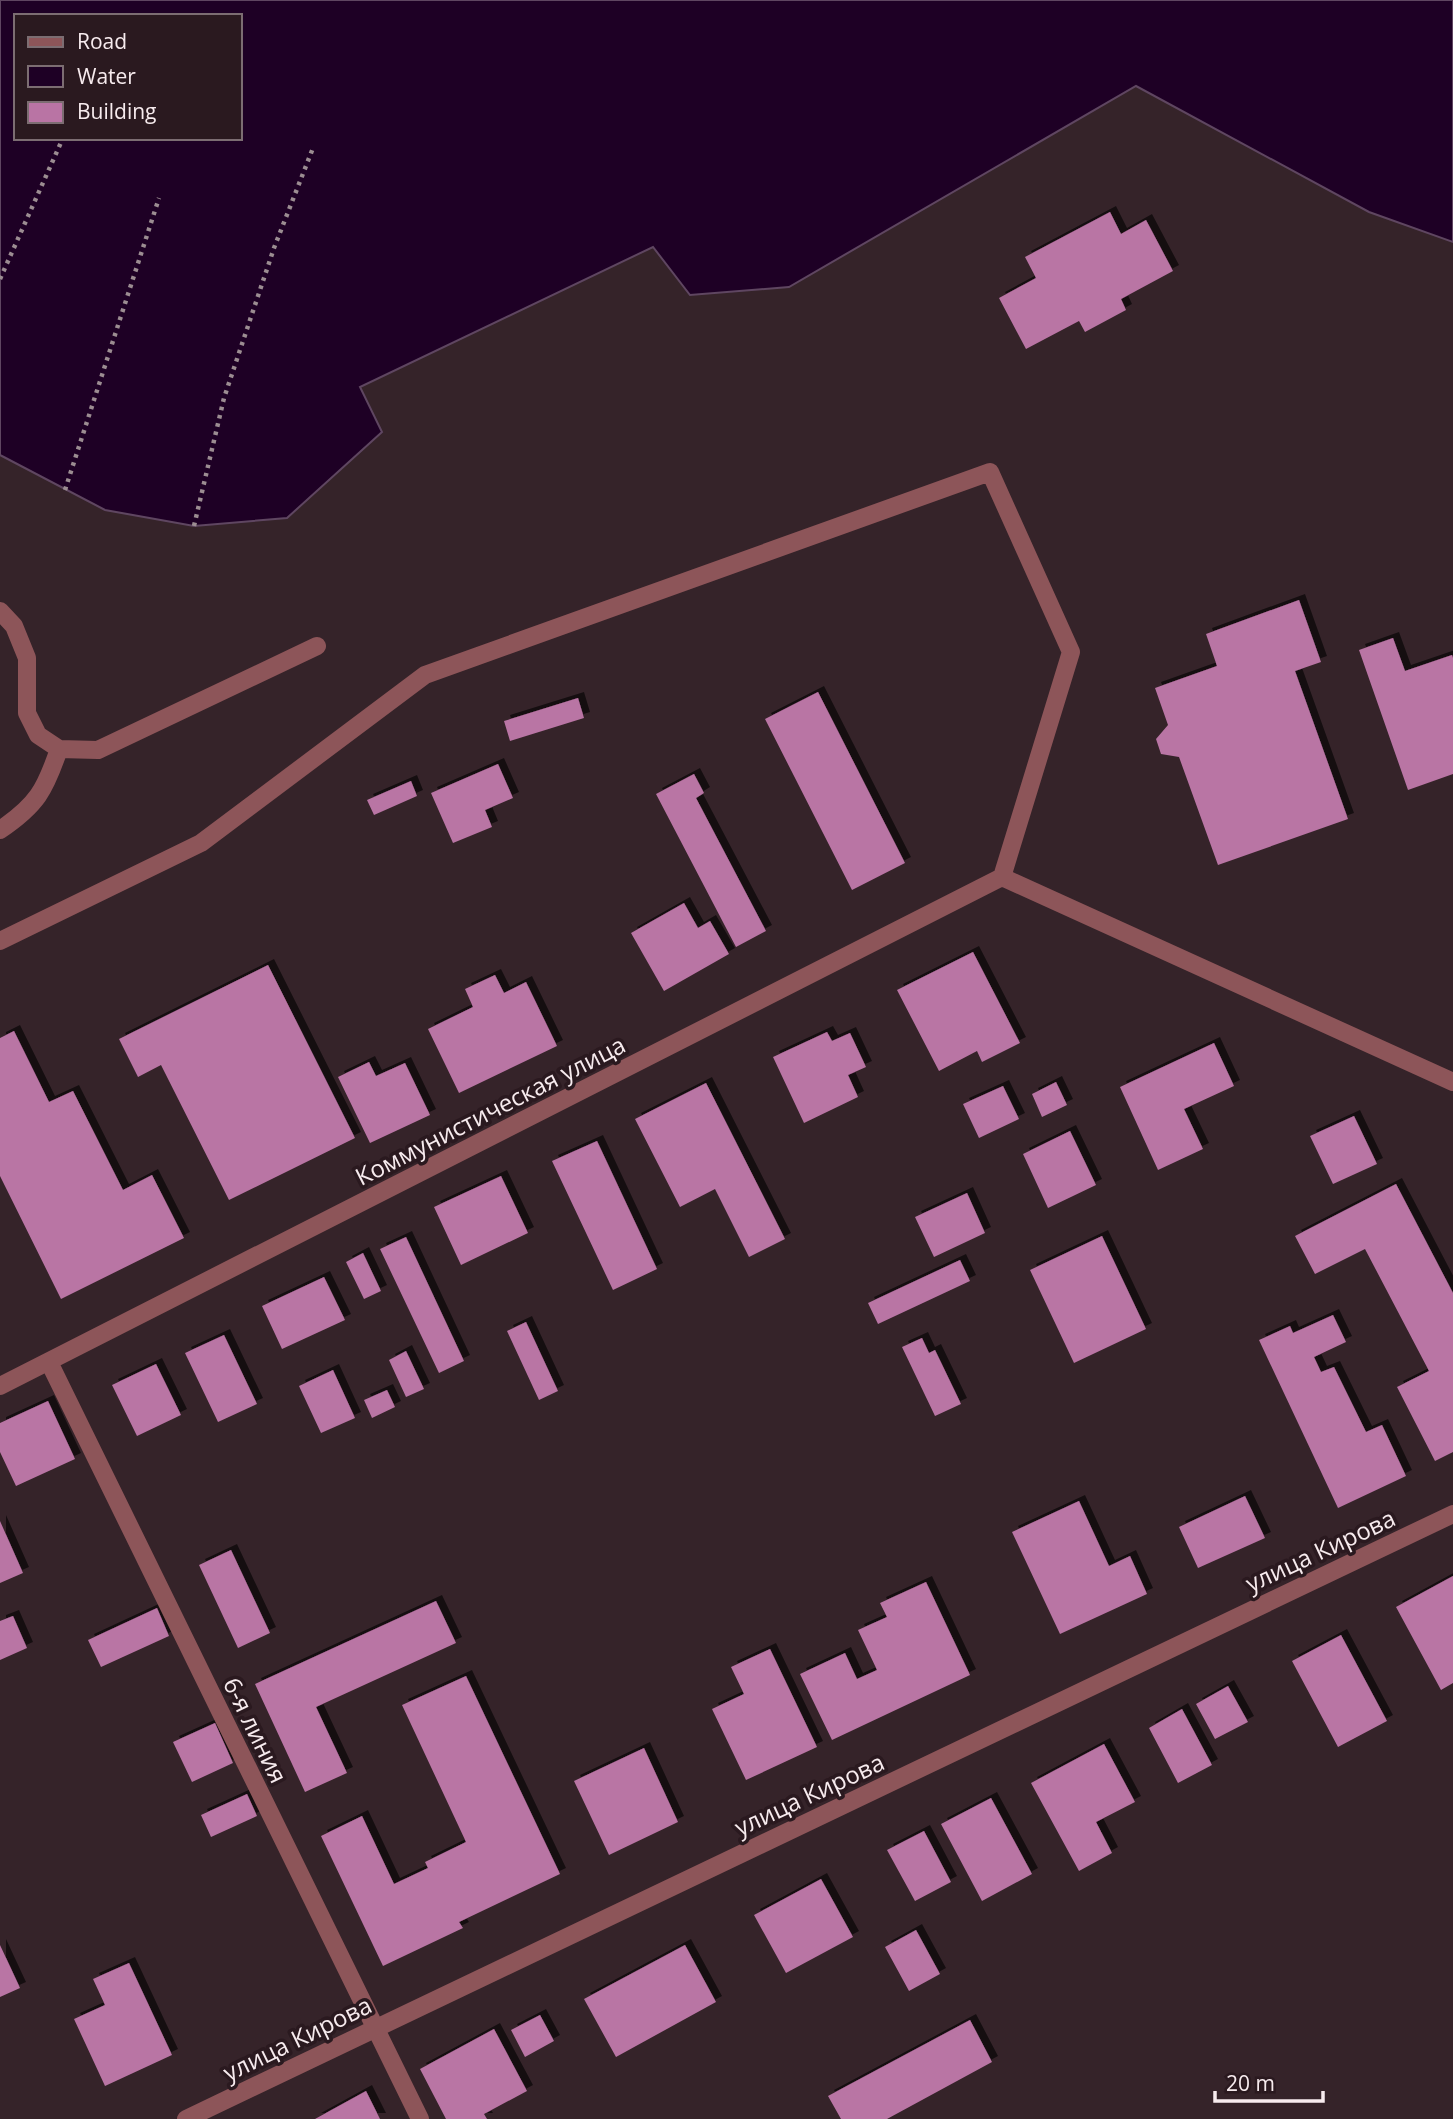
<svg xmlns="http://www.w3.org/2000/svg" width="1453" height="2119" viewBox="0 0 1453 2119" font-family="'Open Sans',sans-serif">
  <defs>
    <filter id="shadow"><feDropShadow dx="6" dy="-6" stdDeviation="0" flood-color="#0009"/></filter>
  </defs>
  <rect width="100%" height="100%" fill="#352329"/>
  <path fill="#1e0025" stroke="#5f4661" stroke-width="2" fill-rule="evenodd" d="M 0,0 L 1453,0 L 1453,242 L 1369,212 L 1136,86 L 789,287 L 690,295 L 653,247 L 360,387 L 382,432 L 287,518 L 194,526 L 105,510 L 0,455 ZM 16,16 L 240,16 L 240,138 L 16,138 Z"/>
  <path fill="#b974a4" filter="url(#shadow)" d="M 1110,212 L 1121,234 L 1146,220 L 1173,271 L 1121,299 L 1126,310 L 1085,332 L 1079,321 L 1026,349 L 999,298 L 1036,278 L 1025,257 Z
    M 1299,600 L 1321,662 L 1295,671 L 1348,819 L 1218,865 L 1179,757 L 1161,754 L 1156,739 L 1168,725 L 1155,688 L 1217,666 L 1206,634 Z
    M 1393,638 L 1405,671 L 1452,655 L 1453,658 L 1453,774 L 1408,790 L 1359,650 Z
    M 818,692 L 905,863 L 852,890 L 765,719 Z
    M 578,698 L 584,718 L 510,741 L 504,721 Z
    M 498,764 L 513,798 L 485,810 L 492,827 L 453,843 L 431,793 Z
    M 694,774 L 704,793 L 696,798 L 766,931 L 736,947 L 656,794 Z
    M 411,781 L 417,796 L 374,815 L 367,800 Z
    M 684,903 L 698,928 L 710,921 L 729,954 L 664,991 L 631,933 Z
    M 973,952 L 1020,1043 L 982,1062 L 977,1051 L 939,1071 L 897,990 Z
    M 268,965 L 355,1138 L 229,1200 L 161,1065 L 138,1077 L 119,1039 Z
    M 495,975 L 504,993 L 526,982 L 557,1046 L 459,1093 L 428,1029 L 473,1007 L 465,989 Z
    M 14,1031 L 49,1102 L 73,1091 L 123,1190 L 152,1175 L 184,1238 L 61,1299 L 0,1176 L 0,1038 Z
    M 827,1032 L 832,1041 L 850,1033 L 866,1067 L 848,1075 L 858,1097 L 804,1123 L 773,1057 Z
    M 1214,1043 L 1234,1086 L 1184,1109 L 1203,1149 L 1158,1170 L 1120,1087 Z
    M 369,1062 L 376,1076 L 405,1063 L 430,1115 L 370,1143 L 338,1077 Z
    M 1056,1082 L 1067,1105 L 1042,1117 L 1032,1094 Z
    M 706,1083 L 785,1239 L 749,1257 L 715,1189 L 680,1207 L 635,1119 Z
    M 1003,1086 L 1019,1119 L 979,1138 L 963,1104 Z
    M 1354,1116 L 1377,1164 L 1333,1184 L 1310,1136 Z
    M 1070,1131 L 1096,1185 L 1048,1208 L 1023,1154 Z
    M 597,1141 L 657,1269 L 613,1290 L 552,1161 Z
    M 501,1176 L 528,1233 L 461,1265 L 434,1207 Z
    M 1396,1184 L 1453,1293 L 1453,1452 L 1435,1461 L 1397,1387 L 1429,1371 L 1365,1249 L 1315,1274 L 1295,1236 Z
    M 967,1193 L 985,1233 L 934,1257 L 915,1217 Z
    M 1102,1236 L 1146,1329 L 1074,1363 L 1030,1270 Z
    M 406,1237 L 464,1361 L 439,1373 L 380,1249 Z
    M 363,1253 L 381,1291 L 364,1299 L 346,1262 Z
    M 960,1260 L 970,1281 L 878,1324 L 868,1303 Z
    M 324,1277 L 345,1320 L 282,1349 L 262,1306 Z
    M 1333,1315 L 1346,1342 L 1314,1357 L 1321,1372 L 1334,1367 L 1366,1432 L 1382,1425 L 1406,1476 L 1338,1508 L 1259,1340 L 1290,1326 L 1293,1333 Z
    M 526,1322 L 558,1391 L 539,1400 L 507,1331 Z
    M 224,1335 L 257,1404 L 218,1422 L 185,1353 Z
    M 922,1338 L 929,1353 L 935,1350 L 961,1404 L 935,1416 L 902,1347 Z
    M 406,1351 L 424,1389 L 406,1397 L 389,1360 Z
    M 156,1364 L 181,1415 L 137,1436 L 112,1385 Z
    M 333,1370 L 355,1418 L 321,1433 L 299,1386 Z
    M 387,1390 L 395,1407 L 372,1418 L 364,1400 Z
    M 48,1401 L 75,1459 L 16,1486 L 0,1452 L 0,1423 Z
    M 1245,1496 L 1265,1538 L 1198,1568 L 1179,1527 Z
    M 1079,1501 L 1109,1566 L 1130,1556 L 1147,1594 L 1060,1634 L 1012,1532 Z
    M 0,1521 L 23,1573 L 0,1583 Z
    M 231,1550 L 270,1633 L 238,1648 L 199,1565 Z
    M 1453,1576 L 1453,1683 L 1441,1690 L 1396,1607 Z
    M 926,1582 L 970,1675 L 832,1740 L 800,1674 L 845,1653 L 857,1679 L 877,1670 L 858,1630 L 887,1617 L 880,1603 Z
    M 436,1601 L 456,1643 L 316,1707 L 347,1773 L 305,1792 L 255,1684 Z
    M 157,1608 L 169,1636 L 101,1667 L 88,1640 Z
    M 13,1616 L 27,1648 L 0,1660 L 0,1621 Z
    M 1341,1635 L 1387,1721 L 1338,1747 L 1292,1661 Z
    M 770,1649 L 817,1747 L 746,1780 L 712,1709 L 744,1694 L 731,1667 Z
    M 466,1676 L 560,1874 L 459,1922 L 463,1928 L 383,1966 L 321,1836 L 362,1816 L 394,1884 L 428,1868 L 425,1862 L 466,1842 L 402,1705 Z
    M 1228,1686 L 1248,1722 L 1215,1739 L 1196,1704 Z
    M 1182,1709 L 1212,1765 L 1178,1783 L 1149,1728 Z
    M 215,1723 L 233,1763 L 192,1782 L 173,1742 Z
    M 1104,1744 L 1135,1802 L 1096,1822 L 1112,1853 L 1079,1871 L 1031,1783 Z
    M 644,1748 L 678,1822 L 609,1855 L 574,1781 Z
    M 247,1794 L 257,1816 L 211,1837 L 201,1815 Z
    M 991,1798 L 1032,1874 L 982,1901 L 941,1824 Z
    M 924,1831 L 951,1882 L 915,1901 L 887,1850 Z
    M 821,1879 L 853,1937 L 786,1973 L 754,1915 Z
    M 916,1930 L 940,1974 L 909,1991 L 885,1947 Z
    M 0,1945 L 20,1988 L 0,1997 Z
    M 685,1945 L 716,2002 L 616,2057 L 584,1999 Z
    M 129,1963 L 172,2055 L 105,2086 L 74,2019 L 105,2005 L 93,1979 Z
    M 540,2015 L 554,2041 L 525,2057 L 511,2030 Z
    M 970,2020 L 992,2062 L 887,2119 L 841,2119 L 828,2096 Z
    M 494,2029 L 527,2091 L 484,2114 L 487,2119 L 446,2119 L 420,2069 Z
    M 366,2091 L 380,2119 L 315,2119 Z"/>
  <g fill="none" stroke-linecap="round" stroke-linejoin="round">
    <path stroke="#9c8d92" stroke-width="4.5" stroke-dasharray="3.5 5" stroke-linecap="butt" d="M 0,279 L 63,138
      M 65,490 L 159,198
      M 194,526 L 224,398 L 274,248 L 313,148"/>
    <path stroke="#8d5559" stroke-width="18" d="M 0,611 L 14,626 L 27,658 L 27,713 L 38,735 L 59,749 L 98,750 L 317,646
      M 0,830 C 37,805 45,790 59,749
      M 0,941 L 201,843 L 425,675 L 990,472 L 1071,652 L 1002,877 L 1453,1082
      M 49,1362 L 420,2119
      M 0,1386 L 1002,877
      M 186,2119 L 1453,1514"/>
  </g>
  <g text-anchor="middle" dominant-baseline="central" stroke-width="7" stroke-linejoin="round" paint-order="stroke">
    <g font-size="24" fill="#f7ebee" stroke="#2a191f">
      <text transform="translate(490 1110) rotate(-27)">Коммунистическая улица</text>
      <text transform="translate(1320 1550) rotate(-25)">улица Кирова</text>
      <text transform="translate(256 1730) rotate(64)">6-я линия</text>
      <text transform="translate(809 1794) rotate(-25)">улица Кирова</text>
      <text transform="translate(297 2038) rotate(-26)">улица Кирова</text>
    </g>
  </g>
  <rect x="14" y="14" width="228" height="126" fill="#2a191f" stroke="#7c6d72" stroke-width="2"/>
  <rect x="28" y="37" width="35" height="10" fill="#8d5559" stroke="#7c6d72" stroke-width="2"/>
  <text x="77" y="49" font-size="21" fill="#f7ebee">Road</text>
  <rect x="28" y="66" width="35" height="21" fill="#1e0025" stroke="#7c6d72" stroke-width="2"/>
  <text x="77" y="84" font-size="21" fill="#f7ebee">Water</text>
  <rect x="28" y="102" width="35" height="21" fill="#b974a4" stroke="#7c6d72" stroke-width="2"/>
  <text x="77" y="119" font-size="21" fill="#f7ebee">Building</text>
  <path d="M1215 2091v10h108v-10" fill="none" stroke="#f7ebee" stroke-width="3.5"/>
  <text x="1226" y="2091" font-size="21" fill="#f7ebee" stroke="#2a191f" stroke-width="5" paint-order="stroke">20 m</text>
</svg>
